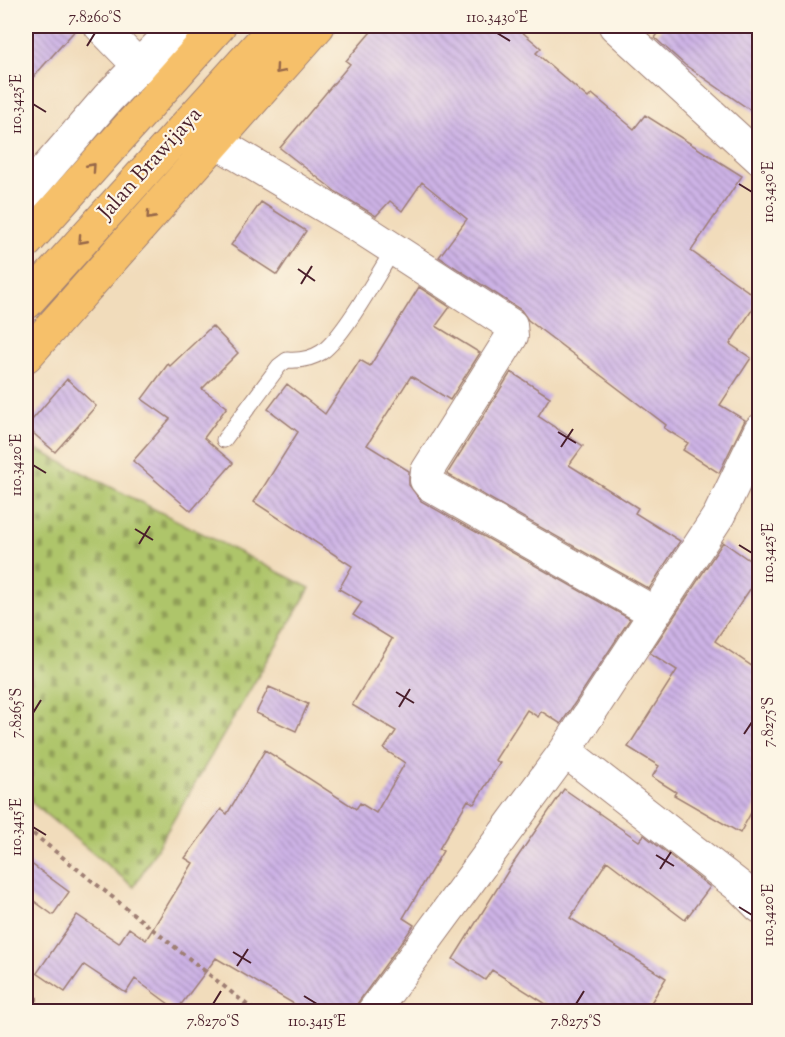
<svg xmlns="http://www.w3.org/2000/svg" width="785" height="1037" viewBox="0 0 785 1037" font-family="'Sorts Mill Goudy',serif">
  <defs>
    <pattern id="cemetery-stones" width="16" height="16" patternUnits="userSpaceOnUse" patternTransform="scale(1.5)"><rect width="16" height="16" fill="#aec56a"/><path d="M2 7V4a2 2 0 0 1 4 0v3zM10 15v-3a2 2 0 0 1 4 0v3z" fill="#909f57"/></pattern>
    <pattern id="building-back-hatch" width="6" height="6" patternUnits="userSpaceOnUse" patternTransform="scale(1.5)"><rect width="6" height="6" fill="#cdb3e6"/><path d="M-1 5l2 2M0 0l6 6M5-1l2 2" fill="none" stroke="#a891bb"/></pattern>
  </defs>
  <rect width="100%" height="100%" fill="#fcf5e5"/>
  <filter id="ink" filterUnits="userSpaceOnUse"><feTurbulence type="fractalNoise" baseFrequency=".0167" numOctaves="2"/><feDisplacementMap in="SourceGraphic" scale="12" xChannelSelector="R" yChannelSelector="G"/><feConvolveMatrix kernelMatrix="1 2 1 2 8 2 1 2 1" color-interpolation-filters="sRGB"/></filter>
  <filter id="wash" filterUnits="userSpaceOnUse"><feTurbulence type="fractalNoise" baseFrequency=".008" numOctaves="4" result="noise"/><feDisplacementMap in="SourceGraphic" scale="24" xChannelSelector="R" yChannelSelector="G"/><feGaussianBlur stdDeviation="1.35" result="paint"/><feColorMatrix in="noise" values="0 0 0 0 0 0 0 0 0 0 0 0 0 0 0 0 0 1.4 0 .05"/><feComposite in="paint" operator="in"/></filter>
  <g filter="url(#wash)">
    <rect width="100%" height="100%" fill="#f1dcbb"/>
    <path fill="url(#cemetery-stones)" stroke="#7c724a" stroke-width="1.5" d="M 26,444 L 310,588 L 134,887 L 26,798 Z"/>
    <g id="blocks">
      <path fill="url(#building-back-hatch)" d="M 26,26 L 79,26 L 26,85 Z
        M 376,26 L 515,26 L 541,48 L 536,53 L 588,98 L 592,94 L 634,129 L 645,115 L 742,176 L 691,251 L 759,299 L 730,344 L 751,358 L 720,405 L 745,420 L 719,473 L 683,450 L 688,443 L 664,428 L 666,425 L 528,320 L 521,310 L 439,257 L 467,219 L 422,182 L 402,211 L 390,201 L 376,216 L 336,192 L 280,148 L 350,64 L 346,61 Z
        M 663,26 L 759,26 L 759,116 L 685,65 L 655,38 Z
        M 261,202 L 306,231 L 277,275 L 231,245 Z
        M 419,287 L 450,307 L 436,326 L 480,353 L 450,400 L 411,376 L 367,445 L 409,471 L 409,485 L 421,501 L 630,619 L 561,724 L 541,711 L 538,717 L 527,710 L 495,760 L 500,763 L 474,804 L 468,800 L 439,849 L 443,851 L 403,918 L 414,925 L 352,1011 L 306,1011 L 216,958 L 177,1010 L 135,979 L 126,993 L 84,965 L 65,992 L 37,973 L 77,915 L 119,943 L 129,928 L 146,940 L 193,863 L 185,858 L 221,809 L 227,814 L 265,750 L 356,809 L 360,803 L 376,813 L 405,763 L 384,749 L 396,731 L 352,705 L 392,639 L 353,615 L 362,602 L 339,589 L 352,566 L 254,502 L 298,432 L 268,409 L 287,384 L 325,414 L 360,360 L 370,366 Z
        M 212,326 L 238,353 L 202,389 L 227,407 L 204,438 L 233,463 L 191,511 L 133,461 L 170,419 L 142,399 L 168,364 L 170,366 Z
        M 511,372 L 550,397 L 538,416 L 583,446 L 569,465 L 638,508 L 635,513 L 680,541 L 649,589 L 447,474 Z
        M 67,379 L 96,406 L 55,452 L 26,427 Z
        M 723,542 L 759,567 L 759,576 L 715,641 L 759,671 L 759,798 L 740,833 L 674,795 L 676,792 L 652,777 L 659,766 L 628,747 L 677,670 L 650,653 Z
        M 269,687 L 308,704 L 296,731 L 256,713 Z
        M 564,789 L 639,841 L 644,835 L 710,887 L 685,920 L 607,861 L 570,918 L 666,978 L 646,1011 L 557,1011 L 492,970 L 485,980 L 453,959 L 510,868 Z
        M 26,860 L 69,892 L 53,915 L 26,895 Z"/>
    </g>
  </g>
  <g filter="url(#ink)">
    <use href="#blocks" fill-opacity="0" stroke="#9e7e73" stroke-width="1.5"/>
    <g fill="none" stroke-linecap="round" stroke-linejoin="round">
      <defs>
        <path id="service" d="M 224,440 L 279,366 L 287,360 C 299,361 311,359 322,352 C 345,335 377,275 394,249"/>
        <path id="minor" d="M 100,26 L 140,67
          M 615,26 L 760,159
          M 216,142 L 361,228 L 511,325 L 512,336 L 427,471 L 426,480 L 430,485 L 655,613
          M 565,751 L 740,887 L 760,907
          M 373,1012 L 565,751 L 719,515 L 760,430"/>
        <path id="tertiary" d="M 26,193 L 108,98 L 178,26"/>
        <path id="trunk" d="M 26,242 L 219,26
          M 26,303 L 276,26
          M 26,356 L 318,26"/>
      </defs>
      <use href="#service" stroke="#9e7e73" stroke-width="17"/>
      <use href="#minor" stroke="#9e7e73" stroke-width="34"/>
      <use href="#tertiary" stroke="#9e7e73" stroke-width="35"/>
      <use href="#trunk" stroke="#9e7e73" stroke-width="35"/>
      <path stroke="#9e7e73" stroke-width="4" stroke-dasharray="4.5 4.5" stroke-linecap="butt" d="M 26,828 L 256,1012
        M 26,983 L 36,993 L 36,1002 L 32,1012"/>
      <use href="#service" stroke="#fff" stroke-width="15"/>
      <use href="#minor" stroke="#fff" stroke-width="32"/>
      <use href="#tertiary" stroke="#fff" stroke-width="33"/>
      <use href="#trunk" stroke="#f6c06b" stroke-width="33"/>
    </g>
    <defs><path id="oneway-chevron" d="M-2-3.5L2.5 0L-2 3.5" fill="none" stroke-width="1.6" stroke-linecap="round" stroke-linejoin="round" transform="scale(1.5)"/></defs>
    <g stroke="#976748">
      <use href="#oneway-chevron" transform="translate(279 70) rotate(131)"/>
      <use href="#oneway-chevron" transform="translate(92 167) rotate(-48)"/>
      <use href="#oneway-chevron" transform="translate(150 216) rotate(132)"/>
      <use href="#oneway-chevron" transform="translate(82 240) rotate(132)"/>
    </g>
  </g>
  <path fill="none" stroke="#4a1f2b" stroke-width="2" d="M 497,33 L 510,41M 87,46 L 95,33M 33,104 L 46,112M 739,184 L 752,192M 298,269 L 315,281M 301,284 L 312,266M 558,432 L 576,443M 561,447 L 573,429M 33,465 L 46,473M 135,529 L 153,540M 139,544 L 150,526M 739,545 L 752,553M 396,692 L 414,703M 399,707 L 410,689M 33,713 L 41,700M 744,734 L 752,722M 33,827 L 46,835M 656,855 L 674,866M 660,869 L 671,852M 739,907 L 752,915M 233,952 L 251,963M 237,966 L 248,949M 304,996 L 317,1004M 213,1004 L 221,991M 576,1004 L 584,991"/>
  <g text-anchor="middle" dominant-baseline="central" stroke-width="4.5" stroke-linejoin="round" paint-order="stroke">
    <g font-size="22" fill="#4a1f2b" stroke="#fcf5e5">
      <text transform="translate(151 164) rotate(-48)">Jalan Brawijaya</text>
    </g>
  </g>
  <rect width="785" height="1037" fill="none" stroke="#fcf5e5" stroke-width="66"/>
  <rect x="33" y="33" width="719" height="971" fill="none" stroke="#4a1f2b" stroke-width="2"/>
  <g font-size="15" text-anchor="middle" fill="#4a1f2b">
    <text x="95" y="22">7.8260°S</text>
    <text x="497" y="22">110.3430°E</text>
    <text transform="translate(16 104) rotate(-90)" y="5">110.3425°E</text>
    <text transform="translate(768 192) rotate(-90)" y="5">110.3430°E</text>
    <text transform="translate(16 465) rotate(-90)" y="5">110.3420°E</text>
    <text transform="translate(768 553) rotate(-90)" y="5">110.3425°E</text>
    <text transform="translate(16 713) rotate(-90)" y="5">7.8265°S</text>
    <text transform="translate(768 722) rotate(-90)" y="5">7.8275°S</text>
    <text transform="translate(16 827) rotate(-90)" y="5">110.3415°E</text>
    <text transform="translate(768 915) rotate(-90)" y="5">110.3420°E</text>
    <text x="213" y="1026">7.8270°S</text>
    <text x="317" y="1026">110.3415°E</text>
    <text x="576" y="1026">7.8275°S</text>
  </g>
</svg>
